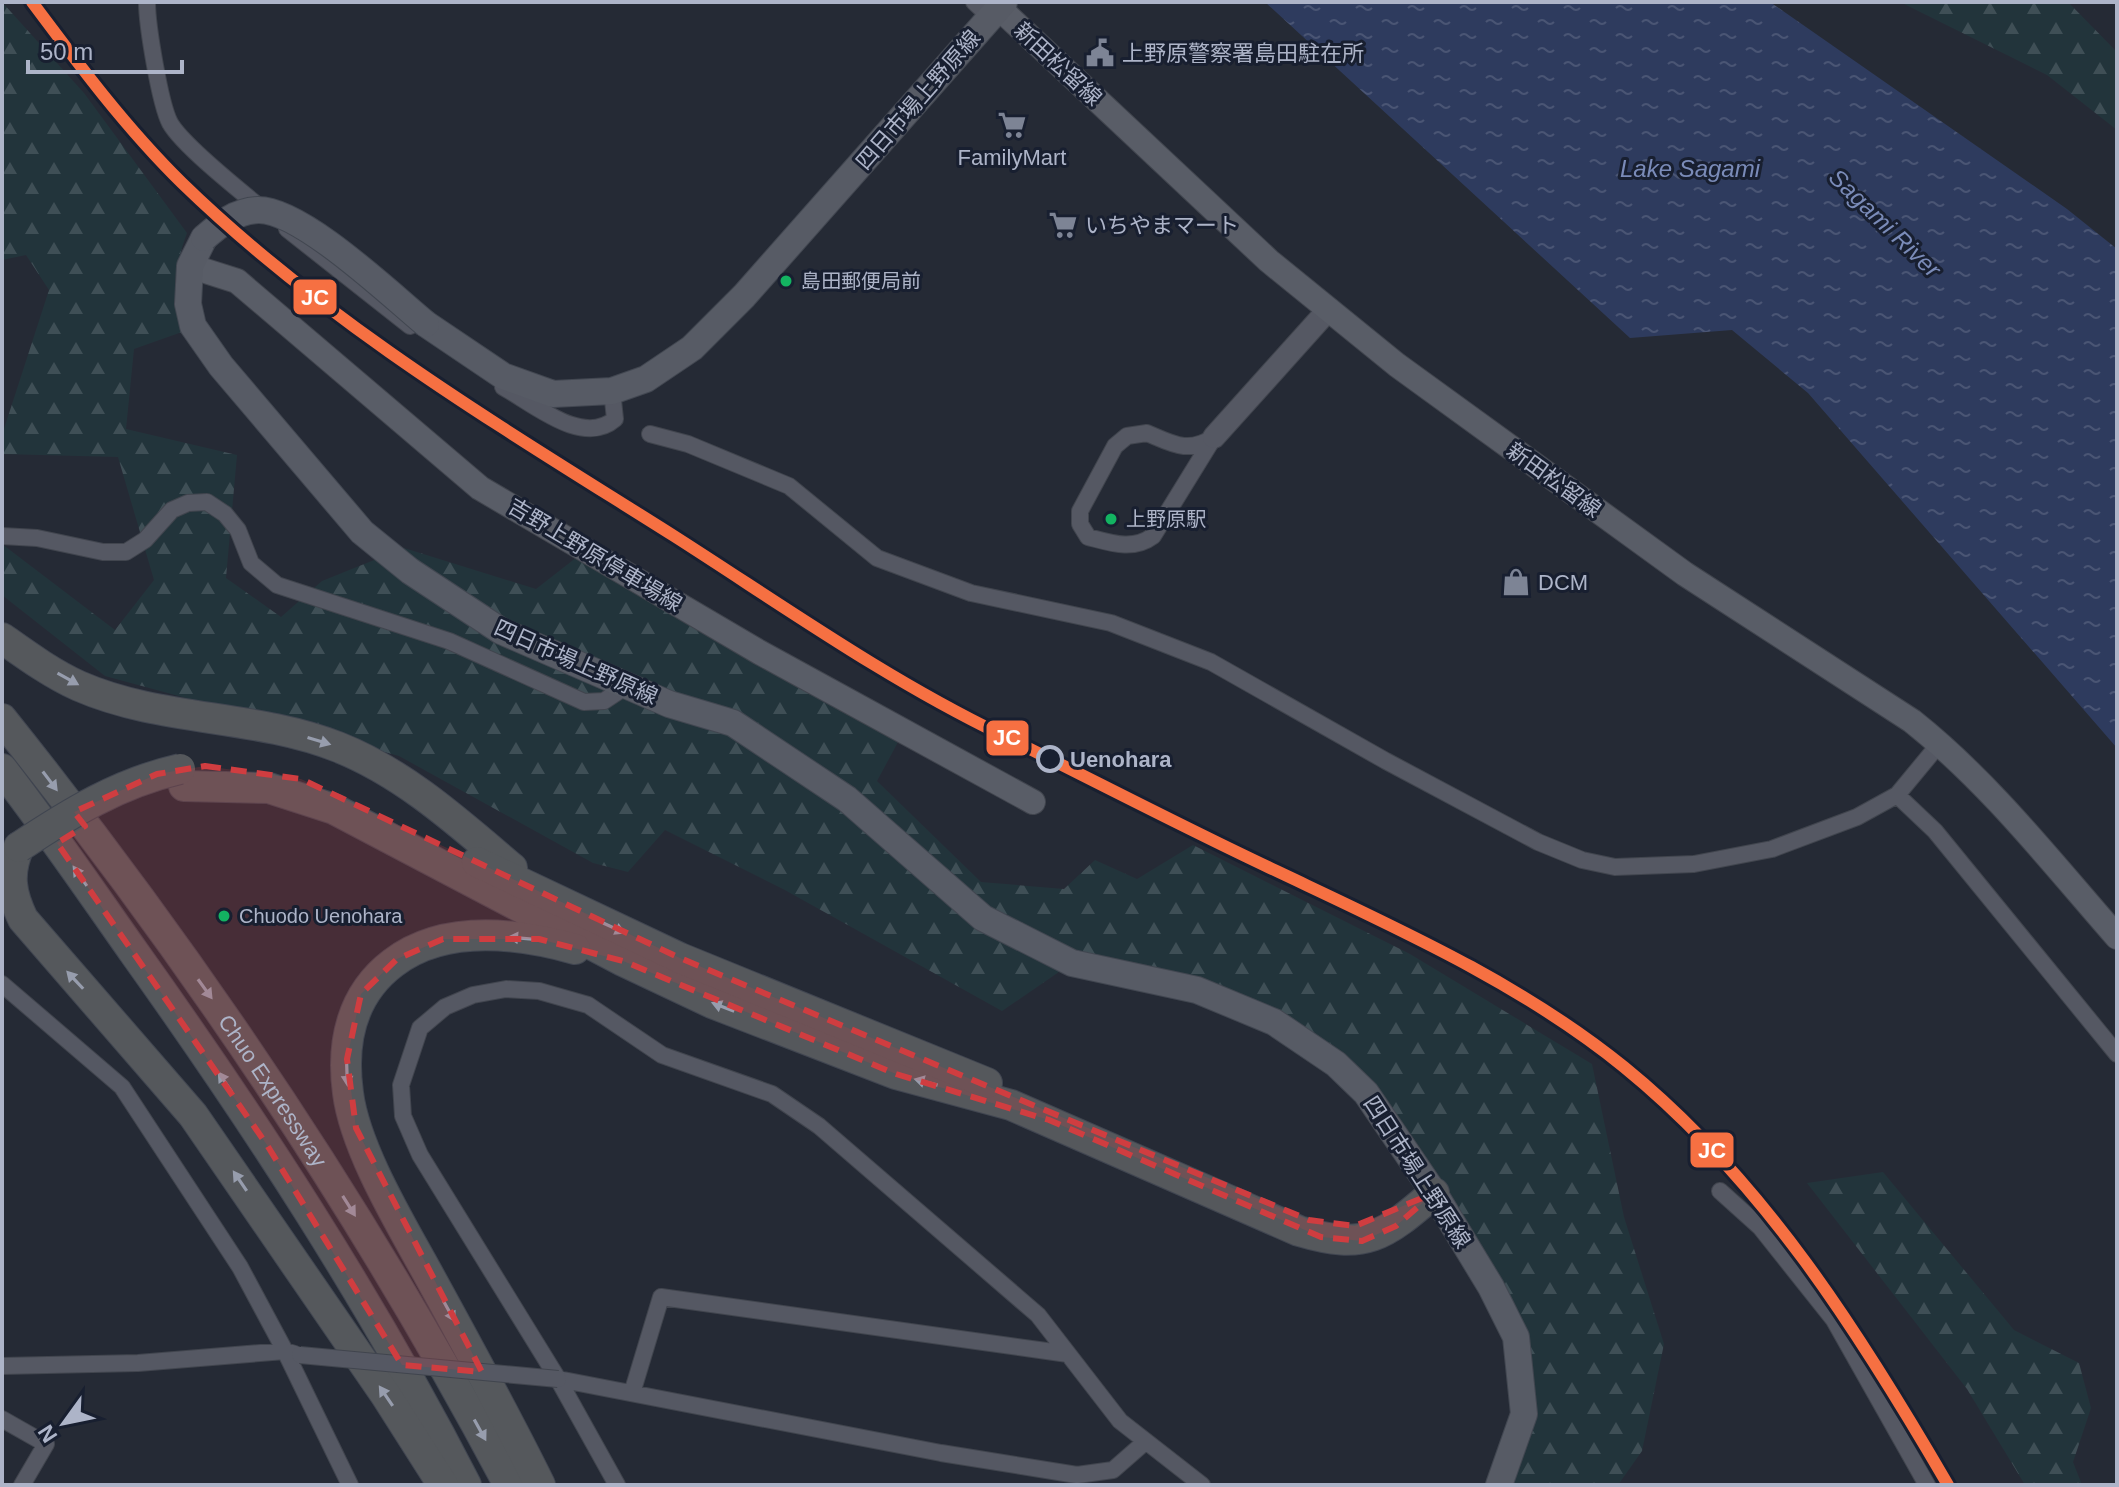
<svg xmlns="http://www.w3.org/2000/svg" width="2119" height="1487" viewBox="0 0 2119 1487" font-family="Arial,'Noto Sans JP',sans-serif">
  <defs>
    <pattern id="forest-firs" width="22" height="20" patternUnits="userSpaceOnUse" patternTransform="scale(2)"><rect width="22" height="20" fill="#22343b"/><path d="M5 1l3.5 6h-7zM16 11l3.5 6h-7z" fill="#3f4f56"/></pattern>
    <pattern id="water-ripples" width="26" height="14" patternUnits="userSpaceOnUse" patternTransform="scale(2)"><rect width="26" height="14" fill="#2e3b5e"/><path d="M2 4q2-2 4 0t4 0M15 11q2-2 4 0t4 0" fill="none" stroke="#4a5574"/></pattern>
  </defs>
  <rect width="100%" height="100%" fill="#252a35"/>
  <path fill="url(#forest-firs)" d="M 2,2 L 84,93 L 187,233 C 173,272 171,291 182,332 L 134,349 L 126,429 L 237,455 L 226,578 L 281,617 L 322,581 L 404,548 L 536,589 L 586,550 L 904,731 L 877,781 L 981,882 L 1064,889 L 1095,860 L 1137,879 L 1193,845 L 1410,954 L 1592,1064 L 1624,1217 L 1664,1344 L 1642,1451 L 1618,1485 L 1499,1485 L 1512,1453 L 1516,1337 L 1366,1093 L 1274,1022 L 1072,963 L 1002,1011 L 783,889 L 665,830 L 628,872 L 593,863 L 399,756 L 105,676 L 2,595 L 2,544 L 115,630 L 154,580 L 118,457 L 2,454 L 2,435 L 49,290 L 26,255 L 2,260 Z
    M 1900,2 L 2068,2 L 2117,52 L 2117,130 L 2047,75 Z
    M 1883,1172 L 2014,1330 L 2079,1363 L 2091,1408 L 2073,1462 L 2082,1485 L 2025,1485 L 1967,1389 L 1807,1183 Z"/>
  <path fill="url(#water-ripples)" d="M 1265,2 L 1770,2 L 2067,209 L 2117,249 L 2117,748 L 1808,393 L 1732,330 L 1630,338 Z"/>
  <g fill="none" stroke-linecap="round" stroke-linejoin="round">
    <defs>
      <path id="minor" d="M 147,2 C 147,25 160,104 170,123 C 183,146 244,194 266,212
        M 974,2 L 990,17
        M 287,229 L 410,326
        M 503,387 C 534,404 583,447 615,419 L 612,391
        M 1147,433 C 1173,444 1188,454 1214,437 L 1153,536 C 1133,551 1111,543 1088,537 L 1080,524 L 1080,511 L 1115,446 L 1127,436 Z
        M 650,434 L 688,444 L 789,486 L 877,558 L 971,593 L 1111,623 L 1211,662 L 1386,761 L 1538,842 L 1582,860 L 1615,867 L 1694,864 L 1772,849 L 1857,817 L 1897,795 L 1940,743
        M 2,536 L 37,538 L 103,552 L 126,552 L 145,540 L 172,510 L 188,503 L 207,502 L 225,514 L 238,530 L 251,563 L 277,585 L 449,641 L 584,702 L 604,701 L 628,685
        M 1897,795 L 1935,831 L 2117,1054
        M 2,984 L 122,1087 L 240,1267 L 285,1351 L 350,1485
        M 1720,1191 L 1760,1227 L 1834,1320 L 1927,1485
        M 2,1366 L 138,1363 L 285,1351 L 295,1354
        M 558,1379 L 941,1453 L 1077,1475 L 1113,1470 L 1145,1442
        M 632,1393 L 661,1297 L 1068,1354
        M 2,1419 L 46,1444 L 22,1485
        M 617,1485 L 558,1379 L 420,1155 L 403,1116 L 401,1085 L 420,1028 L 445,1007 L 473,995 L 506,989 L 539,991 L 588,1005 L 662,1055 L 772,1094 L 819,1126 L 1038,1315 L 1120,1421 L 1202,1485"/>
      <path id="tertiary" d="M 1214,437 L 1329,309"/>
      <path id="secondary" d="M 999,8 L 1269,261 L 1397,365 L 1685,574 L 1912,721 C 1990,783 2052,863 2117,937
        M 190,266 L 237,281 L 480,488 L 759,652 L 1033,802"/>
      <path id="primary" d="M 204,238 L 190,266 L 188,304 L 193,326 L 221,366 L 362,532 L 410,571 L 501,631 L 669,704 L 733,723 L 847,799 L 983,918 L 1072,963 L 1197,990 L 1274,1022 L 1336,1064 L 1366,1093 L 1434,1193 L 1491,1287 L 1516,1337 L 1524,1414 L 1499,1485
        M 426,324 L 503,376 L 553,394 L 612,391 L 646,379 L 692,348 L 744,296 L 1004,2"/>
      <g id="motorway">
        <path d="M 2,638 C 26,655 52,674 79,686 C 161,722 255,714 338,747 C 404,773 459,823 512,868"/>
        <path id="s1" d="M 2,719 C 194,959 365,1213 509,1485"/>
        <path d="M 2,769 C 48,828 90,890 133,951 C 255,1122 370,1298 466,1485"/>
        <path d="M 184,786 L 269,788 L 334,809 L 623,961 L 712,1003 L 896,1074 L 1011,1105 L 1299,1231 C 1366,1251 1384,1236 1434,1193"/>
        <path d="M 19,847 C 7,874 11,894 23,919 L 193,1115 L 385,1394 L 443,1485"/>
        <path d="M 477,862 L 680,958 L 987,1083"/>
        <path d="M 540,1485 C 504,1412 465,1341 426,1270 C 399,1221 355,1148 348,1093 C 341,1042 352,994 393,963 C 444,924 517,933 575,949"/>
      </g>
    </defs>
    <use href="#minor" stroke="#41454e" stroke-width="18"/>
    <use href="#tertiary" stroke="#41454e" stroke-width="24"/>
    <use href="#secondary" stroke="#41454e" stroke-width="26"/>
    <use href="#primary" stroke="#424751" stroke-width="28"/>
    <use href="#motorway" stroke="#414651" stroke-width="32"/>
    <use href="#minor" stroke="#555863" stroke-width="16"/>
    <use href="#tertiary" stroke="#555863" stroke-width="22"/>
    <use href="#secondary" stroke="#595d67" stroke-width="24"/>
    <use href="#primary" stroke="#575b65" stroke-width="26"/>
    <use href="#motorway" stroke="#55585c" stroke-width="30"/>
    <defs>
      <path id="minor-bridge" d="M 300,1355 L 558,1379"/>
      <path id="primary-bridge" d="M 204,238 C 220,224 236,211 258,210 C 301,209 392,296 426,324"/>
      <path id="motorway-bridge" d="M 19,847 C 70,813 119,783 180,769"/>
    </defs>
    <use href="#minor-bridge" stroke="#41454e" stroke-width="18" stroke-linecap="butt"/>
    <use href="#primary-bridge" stroke="#424751" stroke-width="28" stroke-linecap="butt"/>
    <use href="#motorway-bridge" stroke="#414651" stroke-width="32" stroke-linecap="butt"/>
    <use href="#minor-bridge" stroke="#555863" stroke-width="16"/>
    <use href="#primary-bridge" stroke="#575b65" stroke-width="26"/>
    <use href="#motorway-bridge" stroke="#55585c" stroke-width="30"/>
    <defs>
      <path id="rail-1" d="M 32,2 C 79,65 126,128 182,183 C 328,325 503,428 674,536 C 782,605 886,679 1002,735 C 1091,779 1179,825 1268,867 C 1390,925 1518,981 1624,1067 C 1763,1180 1859,1332 1948,1485"/>
    </defs>
    <use href="#rail-1" stroke="#181f30" stroke-width="18"/>
    <use href="#rail-1" stroke="#f67042" stroke-width="12"/>
  </g>
  <defs><path id="oneway-solid" d="M-6-.8H1V-3.2L6.5 0L1 3.2V.8H-6Z" transform="scale(2)"/></defs>
  <g fill="#979dad">
    <use href="#oneway-solid" transform="translate(68 679) rotate(29)"/>
    <use href="#oneway-solid" transform="translate(319 741) rotate(17)"/>
    <use href="#oneway-solid" transform="translate(50 781) rotate(53)"/>
    <use href="#oneway-solid" transform="translate(80 876) rotate(-125)"/>
    <use href="#oneway-solid" transform="translate(614 928) rotate(25)"/>
    <use href="#oneway-solid" transform="translate(520 938) rotate(-175)"/>
    <use href="#oneway-solid" transform="translate(75 980) rotate(-133)"/>
    <use href="#oneway-solid" transform="translate(205 989) rotate(54)"/>
    <use href="#oneway-solid" transform="translate(723 1007) rotate(-159)"/>
    <use href="#oneway-solid" transform="translate(347 1074) rotate(88)"/>
    <use href="#oneway-solid" transform="translate(225 1082) rotate(-124)"/>
    <use href="#oneway-solid" transform="translate(926 1082) rotate(-165)"/>
    <use href="#oneway-solid" transform="translate(240 1181) rotate(-124)"/>
    <use href="#oneway-solid" transform="translate(349 1206) rotate(58)"/>
    <use href="#oneway-solid" transform="translate(449 1311) rotate(61)"/>
    <use href="#oneway-solid" transform="translate(386 1396) rotate(-124)"/>
    <use href="#oneway-solid" transform="translate(480 1430) rotate(61)"/>
  </g>
  <path fill="#d03d40" fill-opacity="0.2" stroke="#d03d40" stroke-width="6" stroke-dasharray="16 10" stroke-linejoin="round" d="M 205,766 L 301,779 L 680,958 L 1309,1220 L 1355,1226 L 1434,1193 L 1396,1226 L 1362,1241 L 1321,1237 L 1049,1120 L 896,1074 L 623,961 L 539,939 L 443,939 L 397,959 L 361,994 L 347,1059 L 356,1128 L 482,1372 L 402,1365 L 267,1145 L 57,843 L 85,826 L 74,812 L 157,774 Z"/>
  <defs>
    <symbol id="civic-bare" viewBox="-9 -9 18 18"><path d="M-.6-6.5H3V-4.5H.6V-3L4-1V1h2V6H-6V1h2V-1L-.6-3ZM-1.2 2.5V6h2.4V2.5Z" fill="#7d8495" stroke="#181f30" stroke-width="2.5" paint-order="stroke"/></symbol>
    <symbol id="supermarket-bare" viewBox="-9 -9 18 18"><path d="M-6-5.5h2.5l.6 2H6L4.5 2H-2.5L-4.4-4H-6ZM-1.5 3.2a1.3 1.3 0 1 0 .1 0ZM3 3.2a1.3 1.3 0 1 0 .1 0Z" fill="#7d8495" stroke="#181f30" stroke-width="2.5" paint-order="stroke"/></symbol>
    <symbol id="shop-bare" viewBox="-9 -9 18 18"><path d="M-5-2.5h2.3a2.7 3.5 0 0 1 5.4 0H5L5.5 6h-11ZM-1.5-2.5h3a1.5 2.3 0 0 0-3 0Z" fill="#7d8495" stroke="#181f30" stroke-width="2.5" paint-order="stroke"/></symbol>
  </defs>
  <g fill-rule="evenodd">
    <use href="#civic-bare" x="1080" y="33" width="40" height="40"/>
    <use href="#supermarket-bare" x="992" y="105" width="40" height="40"/>
    <use href="#supermarket-bare" x="1043" y="205" width="40" height="40"/>
    <use href="#shop-bare" x="1496" y="562" width="40" height="40"/>
  </g>
  <g fill="#13b361" stroke="#181f30" stroke-width="3">
    <circle cx="786" cy="281" r="7"/>
    <circle cx="1111" cy="519" r="7"/>
    <circle cx="224" cy="916" r="7"/>
  </g>
  <circle fill="#181f30" stroke="#adb4c8" stroke-width="4" cx="1050" cy="759" r="12"/>
  <g text-anchor="middle" dominant-baseline="central" stroke-width="6" stroke-linejoin="round" paint-order="stroke">
    <g font-size="20" fill="#adb4c8" stroke="#181f30" text-anchor="start">
      <text x="801" y="281">島田郵便局前</text>
      <text x="1126" y="519">上野原駅</text>
      <text x="239" y="916">Chuodo Uenohara</text>
    </g>
    <g font-size="22" fill="#adb4c8" stroke="#181f30" text-anchor="start">
      <text x="1122" y="53">上野原警察署島田駐在所</text>
      <text x="1012" y="157" text-anchor="middle">FamilyMart</text>
      <text x="1085" y="225">いちやまマート</text>
      <text x="1538" y="582">DCM</text>
    </g>
    <g font-size="22" fill="#adb4c8" stroke="#181f30">
      <text transform="translate(1058 64) rotate(43)">新田松留線</text>
      <text transform="translate(918 100) rotate(-49)">四日市場上野原線</text>
      <text transform="translate(1554 480) rotate(36)">新田松留線</text>
      <text transform="translate(595 555) rotate(31)">吉野上野原停車場線</text>
      <text transform="translate(576 662) rotate(24)">四日市場上野原線</text>
      <text stroke="none"><textPath href="#s1" startOffset="460">Chuo Expressway</textPath></text>
      <text transform="translate(1417 1172) rotate(57)">四日市場上野原線</text>
    </g>
    <g font-size="22" font-weight="bold" fill="#adb4c8" stroke="#181f30" text-anchor="start">
      <text x="1070" y="759">Uenohara</text>
    </g>
    <g font-size="24" font-style="italic" fill="#7a8bb8" stroke="#181f30">
      <text x="1690" y="168">Lake Sagami</text>
      <text transform="translate(1885 223) rotate(44)">Sagami River</text>
    </g>
  </g>
  <g stroke="#181f30" stroke-width="3">
    <rect x="292" y="278" width="46" height="38" rx="8" fill="#f67042"/>
    <rect x="985" y="719" width="45" height="38" rx="8" fill="#f67042"/>
    <rect x="1689" y="1131" width="46" height="38" rx="8" fill="#f67042"/>
  </g>
  <g font-size="22" text-anchor="middle" font-weight="bold" fill="#fff">
    <text x="315" y="305">JC</text>
    <text x="1007" y="745">JC</text>
    <text x="1712" y="1158">JC</text>
  </g>
  <rect width="2119" height="1487" fill="none" stroke="#adb4c8" stroke-width="8"/>
  <g transform="translate(64 1423) rotate(237)" stroke="#181f30" stroke-width="6" paint-order="stroke">
  <path d="M0-6L14 30L0 20L-14 30Z" fill="#adb4c8"/>
  <text y="-12" font-size="22" font-weight="bold" text-anchor="middle" fill="#adb4c8">N</text>
  </g>
  <path d="M28 60v12h154v-12" fill="none" stroke="#adb4c8" stroke-width="4"/>
  <text x="40" y="60" font-size="24" fill="#adb4c8" stroke="#181f30" stroke-width="6" paint-order="stroke">50 m</text>
</svg>
